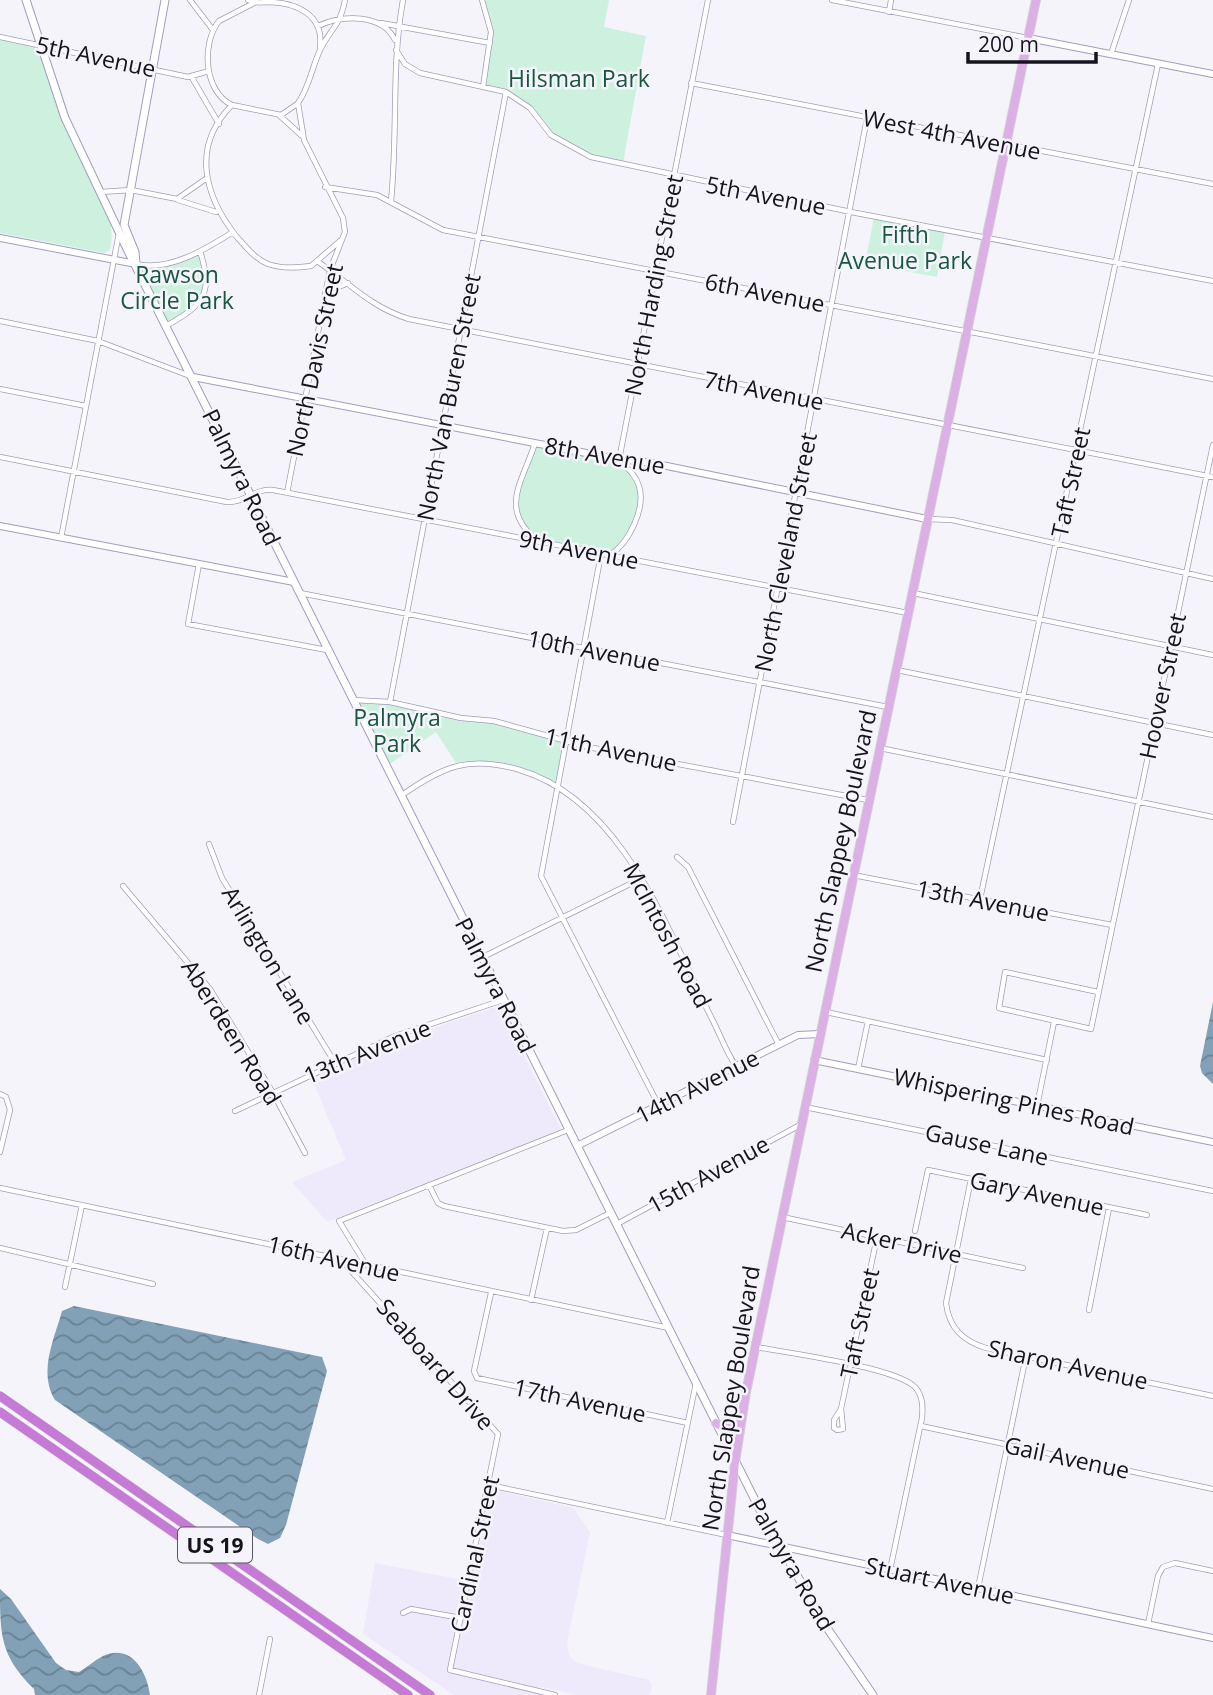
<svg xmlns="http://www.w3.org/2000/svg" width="1213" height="1695" viewBox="0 0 1213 1695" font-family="'Open Sans',sans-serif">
  <defs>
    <pattern id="water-waves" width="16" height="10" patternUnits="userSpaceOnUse" patternTransform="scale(1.75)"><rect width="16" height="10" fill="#82a1b6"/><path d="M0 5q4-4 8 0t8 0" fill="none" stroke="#698293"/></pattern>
  </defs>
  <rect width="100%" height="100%" fill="#f5f4fb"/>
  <path fill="#eeeafc" d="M 499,1006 L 561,1129 L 327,1222 L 292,1182 L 346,1160 L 311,1077 L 394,1041 Z
    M 490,1489 L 574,1508 L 590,1533 L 567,1642 L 569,1656 L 577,1663 L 649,1680 L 652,1685 L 650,1695 L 577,1695 L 542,1687 L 540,1695 L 454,1695 L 363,1634 L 375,1563 L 473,1582 Z"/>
  <path fill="#cef1df" d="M 483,0 L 609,0 L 604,27 L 646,36 L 623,163 L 591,156 L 551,134 L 536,114 L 504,90 L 484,86 C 490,59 498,25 483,0 Z
    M 0,38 L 40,46 C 48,70 55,95 64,118 C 81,159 120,205 110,250 L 104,253 L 0,233 Z
    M 874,217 L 945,231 L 937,277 L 865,264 Z
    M 200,252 C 207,297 205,300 167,325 L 136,265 L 149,268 Z
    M 535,444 C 561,449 590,451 616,459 C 621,461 624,465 628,470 C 655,497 630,532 609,555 C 588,551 558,551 539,541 C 500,521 522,472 535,444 Z
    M 353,701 C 425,704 496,722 564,742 L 557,784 C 528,770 490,755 456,763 L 436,732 L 387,766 Z"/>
  <path fill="url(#water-waves)" d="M 1213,1002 L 1213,1084 L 1202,1073 L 1200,1066 Z
    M 74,1306 L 322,1357 L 327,1371 L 286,1525 L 280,1538 L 268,1544 L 258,1539 L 55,1400 C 38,1372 54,1340 62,1311 Z
    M 0,1589 L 11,1599 L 56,1663 L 66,1670 L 79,1672 C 87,1667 95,1660 103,1656 C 131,1643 147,1671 150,1695 L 35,1695 L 34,1689 C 0,1656 0,1634 0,1589 Z"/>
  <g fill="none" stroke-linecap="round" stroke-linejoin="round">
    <defs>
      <path id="minor" d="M 190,0 L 213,30
        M 248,0 C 256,4 261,2 270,2 C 297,3 324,15 320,47
        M 482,0 L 491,32 L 483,87
        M 832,0 L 1028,38
        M 889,12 L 891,0
        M 381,23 L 490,43
        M 318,26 C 342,15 382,13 395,40
        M 0,37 L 188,77 L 209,71
        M 396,50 L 405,64 L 420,73 L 506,92 L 530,108 L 551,135 L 591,157 L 851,212 L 1213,281
        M 1111,54 L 1129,0
        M 191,76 L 219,124
        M 691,83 L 1213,184
        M 297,104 L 281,115 L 232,105 C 191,146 204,195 236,236 C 245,246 255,259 268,264 C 282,269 297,268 311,266 L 340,241
        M 232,105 C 204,92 201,44 219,21 L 254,3
        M 279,115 L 301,135
        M 325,187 L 377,195 L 443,230 L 1213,379
        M 101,192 L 131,190 L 177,199 L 207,178
        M 178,200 L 216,212
        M 391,201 C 398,134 391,66 403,0
        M 317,261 C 349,283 372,308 409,319 L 1213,477
        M 136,264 C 169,272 206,249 233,232
        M 325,293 L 348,283
        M 0,321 L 98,341 L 190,376
        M 166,326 C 203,305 214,295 200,251
        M 0,389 L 86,406
        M 535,443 C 523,482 497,509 539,542
        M 0,457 L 227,502 C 245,503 255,488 273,490 L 908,613
        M 287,493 L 330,270 L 345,232 L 343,218 L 304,140 L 298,103 C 310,86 312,66 321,48 C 332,27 340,26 345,0
        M 928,519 L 952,520 L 1213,579
        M 61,538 L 119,233
        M 601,554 L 541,876 L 659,1106
        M 610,555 C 629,543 646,508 639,486 C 636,475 627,468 619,460 L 708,0
        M 199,564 L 188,624 L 327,650
        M 300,593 L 888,707
        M 913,593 L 1213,655
        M 897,670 L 1213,735
        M 354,700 L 390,702 L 461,718 L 494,721 L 588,747 L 868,800
        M 390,702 L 506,92
        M 880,748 L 1213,817
        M 402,795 C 444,766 469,755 520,770 C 623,801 668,931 712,1019 C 720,1034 726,1052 736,1066
        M 733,822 L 867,118
        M 209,844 L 222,878 L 335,1063
        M 677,857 L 688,867 L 779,1045
        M 853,875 L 1112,925
        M 123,886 L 210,989 L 273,1093 L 305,1153
        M 980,899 L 1158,64
        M 483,957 L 642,878
        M 1098,992 L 1005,972 L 999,1008 L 1091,1029 L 1213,445
        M 826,1012 L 1047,1060
        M 858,1069 L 868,1021
        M 0,1094 L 6,1097 L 10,1110 L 0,1152
        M 1037,1106 L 1054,1022
        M 805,1107 L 1213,1191
        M 235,1111 L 395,1036 L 503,1000
        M 971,1179 L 946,1303 C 949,1328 963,1341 986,1348 L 1213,1396
        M 429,1185 L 438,1203 L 444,1206 L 563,1231 L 576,1230 L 610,1213
        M 0,1188 L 669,1328
        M 782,1217 L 1023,1268
        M 617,1224 L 800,1125
        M 915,1231 L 928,1170 L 1147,1215
        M 0,1248 L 153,1284
        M 344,1263 L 498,1434 L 450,1670 L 555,1695
        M 366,1265 L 339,1221 L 568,1130
        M 65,1287 L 82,1205
        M 491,1293 L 474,1371 L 477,1378 L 688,1423
        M 531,1300 L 547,1228
        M 1089,1310 L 1109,1208
        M 756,1347 C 788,1353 895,1367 915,1387 C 923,1396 923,1407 922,1418 L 890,1570
        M 841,1409 L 843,1429 L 837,1430 L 834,1428 L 834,1420 L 841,1409 L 877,1237
        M 921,1426 L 1213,1489
        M 489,1485 L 727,1535
        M 667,1523 L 696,1383
        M 978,1588 L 1026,1356
        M 403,1613 L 411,1609 L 461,1618
        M 1148,1624 L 1158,1576 L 1163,1567 L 1175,1563 L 1213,1571
        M 259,1695 L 270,1639"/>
      <path id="tertiary" d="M 1028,38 L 1213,74
        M 0,238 L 136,264
        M 193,377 L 612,458 L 652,463 L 927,519
        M 0,526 L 294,582
        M 814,1060 L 1213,1142
        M 577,1146 L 798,1035 L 820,1034
        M 727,1535 L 1213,1638"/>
      <path id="secondary" d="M 26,0 L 65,118 L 129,253 L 759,1508 L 825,1625 L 873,1695
        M 136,263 L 135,252 L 124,225 L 165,0"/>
      <path id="primary" d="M 716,1423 L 726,1429 L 741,1423
        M 711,1695 L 735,1462 L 746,1392 L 1036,0"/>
      <path id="motorway" d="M 0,1396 L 430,1695
        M 0,1412 L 408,1695"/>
    </defs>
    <use href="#minor" stroke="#a29cbd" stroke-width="6"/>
    <use href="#tertiary" stroke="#a29cbd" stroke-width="8"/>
    <use href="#secondary" stroke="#a29cbd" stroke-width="9"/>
    <use href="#primary" stroke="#d0d0d2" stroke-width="10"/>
    <use href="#motorway" stroke="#d0d0d2" stroke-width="10"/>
    <use href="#minor" stroke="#fff" stroke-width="4.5"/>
    <use href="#tertiary" stroke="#fff" stroke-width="6"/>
    <use href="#secondary" stroke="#fff" stroke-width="7"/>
    <use href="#primary" stroke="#dcafe6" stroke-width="8"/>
    <use href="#motorway" stroke="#c57ad5" stroke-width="9"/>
  </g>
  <g text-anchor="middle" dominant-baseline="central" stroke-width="5" stroke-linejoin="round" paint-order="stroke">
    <rect fill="#f5f4fb" stroke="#595661" stroke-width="2" x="178" y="1527.5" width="74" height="35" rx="5"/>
    <g font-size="21" font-weight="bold" fill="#16131f">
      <text x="215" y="1545">US 19</text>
    </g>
    <g font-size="23" fill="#16131f" stroke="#f5f4fb">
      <text transform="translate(96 56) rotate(12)">5th Avenue</text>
      <text transform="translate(952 134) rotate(11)">West 4th Avenue</text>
      <text transform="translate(766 195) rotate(11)">5th Avenue</text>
      <text transform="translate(653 285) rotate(-79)">North Harding Street</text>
      <text transform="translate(765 292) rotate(11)">6th Avenue</text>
      <text transform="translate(314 360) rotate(-78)">North Davis Street</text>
      <text transform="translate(764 390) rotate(11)">7th Avenue</text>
      <text transform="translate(448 397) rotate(-79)">North Van Buren Street</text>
      <text transform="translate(605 455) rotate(10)">8th Avenue</text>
      <text transform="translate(242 477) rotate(64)">Palmyra Road</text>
      <text transform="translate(1070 482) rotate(-78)">Taft Street</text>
      <text transform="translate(579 549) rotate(11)">9th Avenue</text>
      <text transform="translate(785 552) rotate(-79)">North Cleveland Street</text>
      <text transform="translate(594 650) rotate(11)">10th Avenue</text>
      <text transform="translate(1162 686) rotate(-78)">Hoover Street</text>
      <text transform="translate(611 749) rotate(12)">11th Avenue</text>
      <text transform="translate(840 841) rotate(-78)">North Slappey Boulevard</text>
      <text transform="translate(983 900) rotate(11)">13th Avenue</text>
      <text transform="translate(668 935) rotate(62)">McIntosh Road</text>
      <text transform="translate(269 955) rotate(59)">Arlington Lane</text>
      <text transform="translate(496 985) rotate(63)">Palmyra Road</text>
      <text transform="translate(232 1032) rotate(58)">Aberdeen Road</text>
      <text transform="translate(367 1051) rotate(-22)">13th Avenue</text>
      <text transform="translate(697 1086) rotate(-27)">14th Avenue</text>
      <text transform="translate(1014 1101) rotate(12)">Whispering Pines Road</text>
      <text transform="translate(987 1144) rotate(12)">Gause Lane</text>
      <text transform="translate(708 1174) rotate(-29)">15th Avenue</text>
      <text transform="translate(1037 1193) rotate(12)">Gary Avenue</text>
      <text transform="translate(902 1242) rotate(12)">Acker Drive</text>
      <text transform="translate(334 1258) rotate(13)">16th Avenue</text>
      <text transform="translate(859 1323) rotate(-78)">Taft Street</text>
      <text transform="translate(436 1364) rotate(49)">Seaboard Drive</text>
      <text transform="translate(1068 1364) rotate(12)">Sharon Avenue</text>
      <text transform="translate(730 1398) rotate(-81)">North Slappey Boulevard</text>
      <text transform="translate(580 1400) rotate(12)">17th Avenue</text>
      <text transform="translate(1067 1457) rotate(12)">Gail Avenue</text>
      <text transform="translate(474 1554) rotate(-78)">Cardinal Street</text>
      <text transform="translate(792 1564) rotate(60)">Palmyra Road</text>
      <text transform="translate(940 1580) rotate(12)">Stuart Avenue</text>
    </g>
    <g font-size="23" fill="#17573f" stroke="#f5f4fb">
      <text x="579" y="78">Hilsman Park</text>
      <text x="905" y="234">Fifth<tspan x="905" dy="26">Avenue Park</tspan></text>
      <text x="177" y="274">Rawson<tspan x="177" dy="26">Circle Park</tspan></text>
      <text x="397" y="717">Palmyra<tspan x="397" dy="26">Park</tspan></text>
    </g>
  </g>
  <path d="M968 52v10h128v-10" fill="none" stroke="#16131f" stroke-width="3.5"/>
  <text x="978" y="52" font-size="21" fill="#16131f" stroke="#f5f4fb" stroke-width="5" paint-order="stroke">200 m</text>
</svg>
